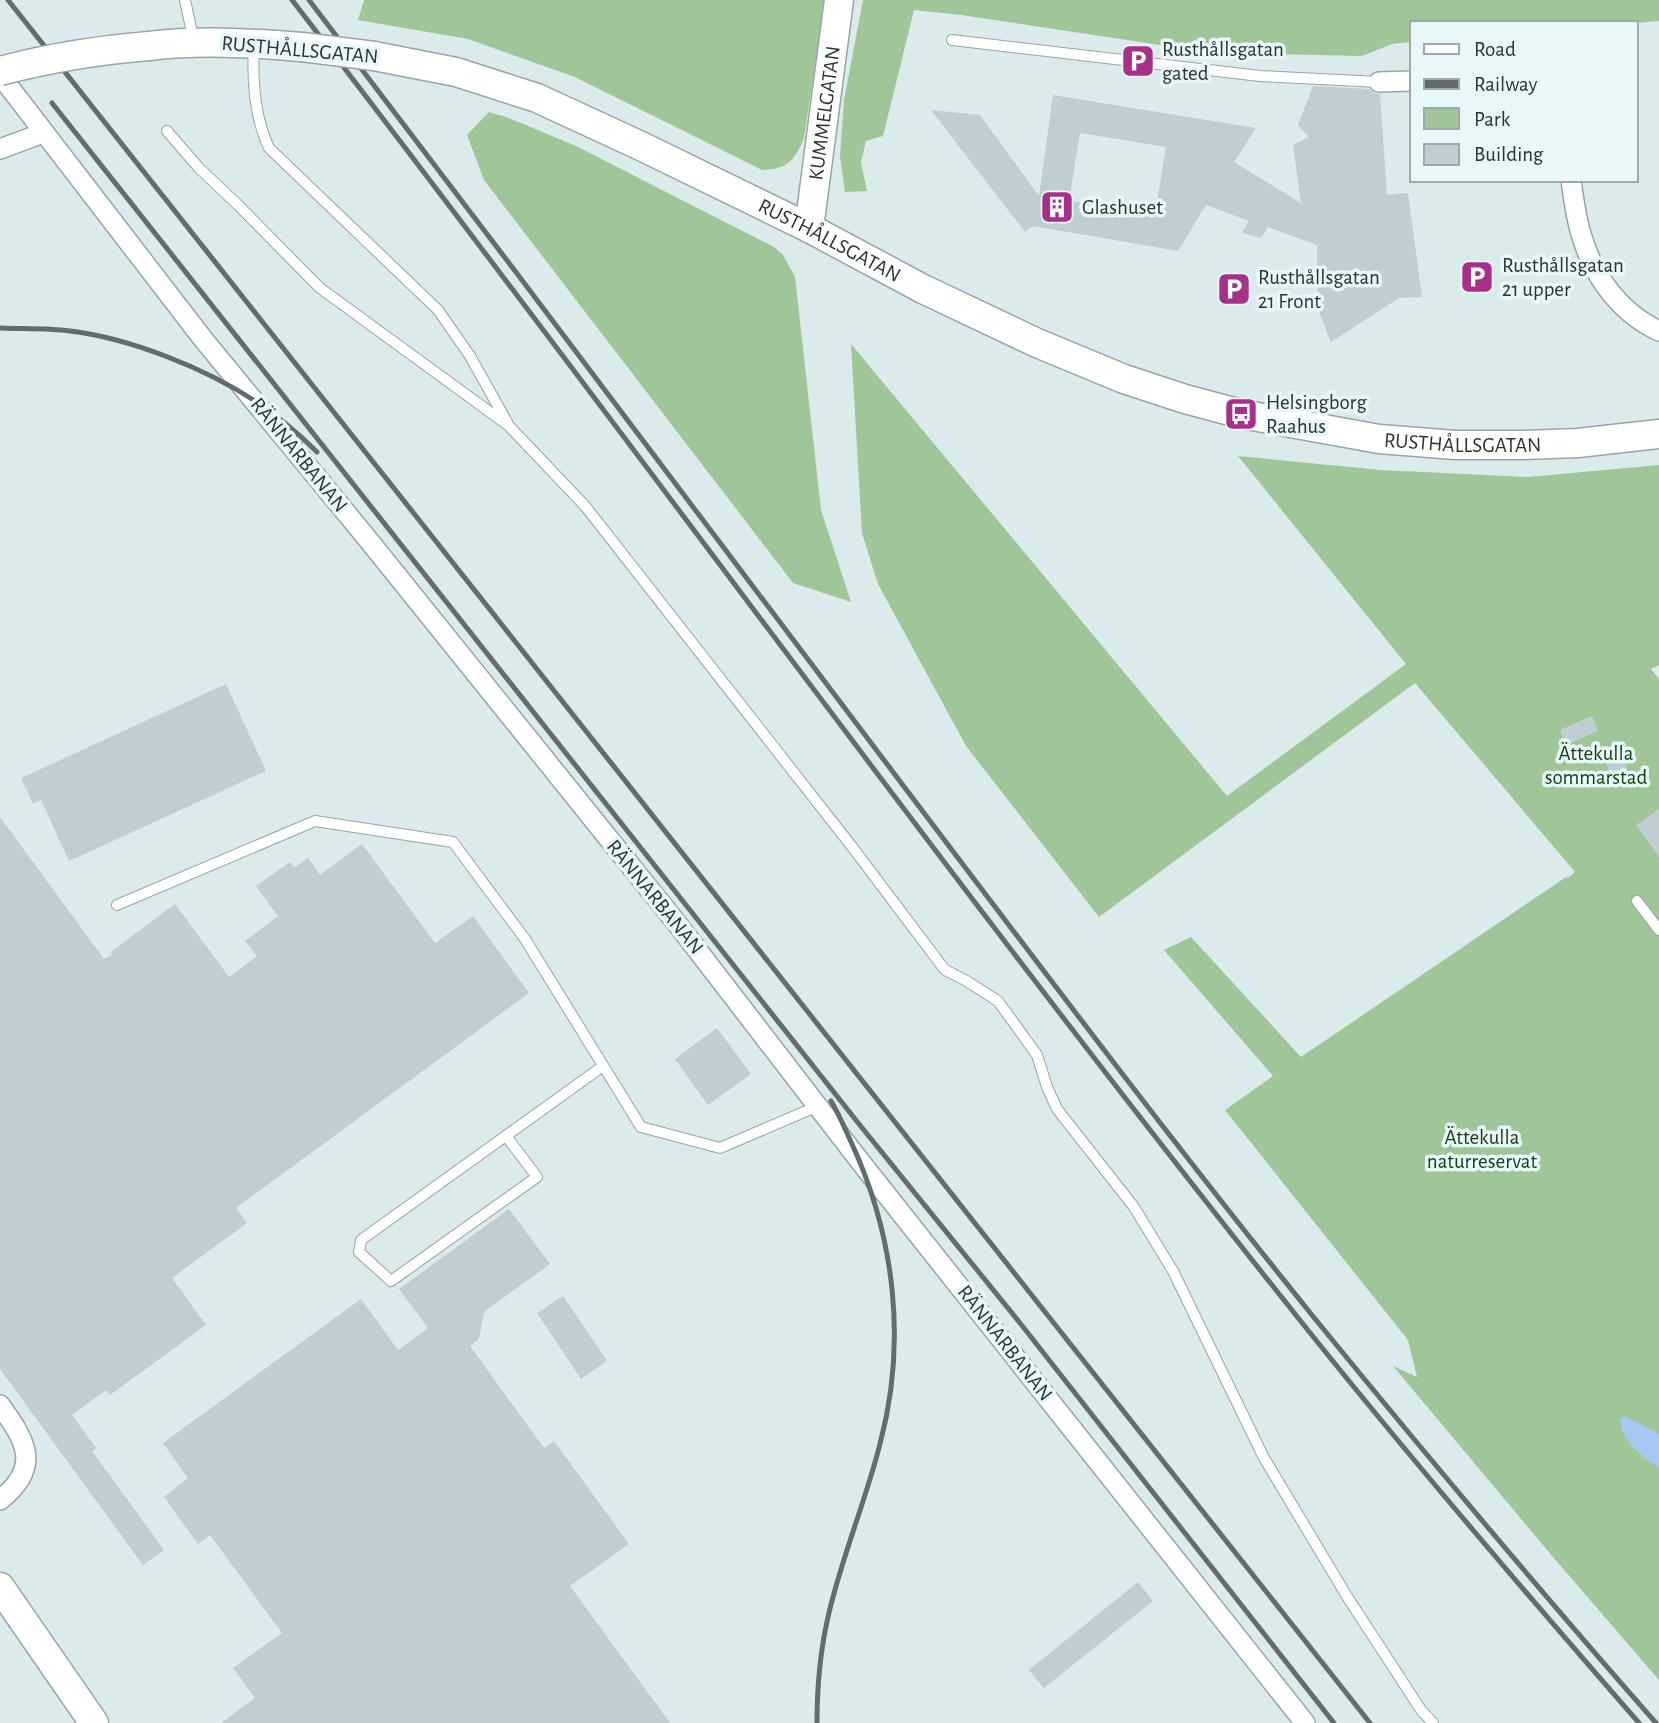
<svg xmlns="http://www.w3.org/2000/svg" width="1659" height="1723" viewBox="0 0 1659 1723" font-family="'Alegreya Sans',sans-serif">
  <rect width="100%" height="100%" fill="#dbeaea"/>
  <path fill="#a0c599" d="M 364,0 L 825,0 L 804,138 C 794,161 788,169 762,170 L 575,77 L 468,39 L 358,20 Z
    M 863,0 L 1659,0 L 1659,21 L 1636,23 L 1412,23 L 1412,42 L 1392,44 L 1362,56 L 1266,54 L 1180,48 L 961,15 L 914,10 L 883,136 L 866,141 L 861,162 L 867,191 L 845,192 L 840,156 L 844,100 Z
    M 489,112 L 509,118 L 576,146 L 774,247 L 783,255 L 795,277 L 821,510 L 851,602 L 793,583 L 484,180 L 467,135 Z
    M 851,344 L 1227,796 L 1406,664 L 1238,456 L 1381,470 L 1528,477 L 1659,465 L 1659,665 L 1651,669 L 1659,679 L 1659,1680 L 1553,1557 L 1393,1366 L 1417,1377 L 1408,1340 L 1225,1110 L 1273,1076 L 1164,950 L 1191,937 L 1301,1057 L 1566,877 L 1568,878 L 1575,872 L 1415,683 L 1099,917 L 966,746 L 878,584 L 862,533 Z"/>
  <path fill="#a7c8f2" d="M 1625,1416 L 1659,1434 L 1659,1467 C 1649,1463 1630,1446 1625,1436 C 1622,1431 1621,1424 1620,1419 Z"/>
  <path fill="#c0cdd3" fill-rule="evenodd" d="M 1313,86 L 1369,89 L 1374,93 L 1380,94 L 1387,195 L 1408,193 L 1422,297 L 1399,298 L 1331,342 L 1320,314 L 1317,282 L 1317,245 L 1268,227 L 1261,238 L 1242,233 L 1249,221 L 1206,205 L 1178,251 L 1033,226 L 1025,232 L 931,110 L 980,115 L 1039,196 L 1053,95 L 1256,128 L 1234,162 L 1301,203 L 1293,145 L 1309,137 L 1298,125 ZM 1080,133 L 1166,147 L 1155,214 L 1069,201 Z
    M 226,684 L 266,771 L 69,861 L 41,800 L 33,804 L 21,778 Z
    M 1592,716 L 1598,731 L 1566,745 L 1560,730 Z
    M 1620,754 L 1628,769 L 1613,778 L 1605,762 Z
    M 1659,809 L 1659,857 L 1636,825 Z
    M 0,817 L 104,959 L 112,955 L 111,952 L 175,904 L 229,977 L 257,956 L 245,941 L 278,916 L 256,886 L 290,862 L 294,868 L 308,858 L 320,875 L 362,844 L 435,943 L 473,916 L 529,993 L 236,1208 L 247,1223 L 172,1278 L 206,1325 L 110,1395 L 106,1390 L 72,1415 L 96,1448 L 92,1451 L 164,1550 L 143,1565 L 0,1369 Z
    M 717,1028 L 751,1074 L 708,1105 L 675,1059 Z
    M 509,1209 L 550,1264 L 484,1312 L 479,1339 L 470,1346 L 544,1448 L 554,1441 L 629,1544 L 570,1586 L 670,1723 L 221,1723 L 255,1698 L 233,1668 L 282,1633 L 210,1535 L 198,1544 L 164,1497 L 188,1478 L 163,1443 L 361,1299 L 398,1350 L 428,1328 L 399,1289 Z
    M 563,1296 L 607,1361 L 581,1379 L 537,1313 Z
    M 1138,1582 L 1153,1601 L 1044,1688 L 1029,1670 Z"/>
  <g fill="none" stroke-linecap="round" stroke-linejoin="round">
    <defs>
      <path id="lane" d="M 185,0 L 194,42
        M 952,40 L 1260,76 L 1379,82
        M 254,45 C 252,79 254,116 269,148 L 438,310 L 470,356 L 507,422
        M 167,131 L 199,168 L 237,204 L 320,288 L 509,426 L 585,506 L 853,848 L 945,970 L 965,980 L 998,1001 L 1037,1055 L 1047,1087 L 1057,1109 L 1134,1207 L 1173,1271 L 1264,1458 L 1348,1598 L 1421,1710 L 1433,1723
        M 1637,901 L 1659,930
        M 117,905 L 315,821 L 453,842 L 525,939 L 641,1127 L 720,1148 L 818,1106
        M 506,1136 L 537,1177 L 391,1281 L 359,1252 L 361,1240 L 603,1066"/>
      <path id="street" d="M 0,75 L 203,339 L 366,537 L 675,921 L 859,1160 L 1305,1723
        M 1379,82 L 1412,81
        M 0,149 L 43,133
        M 1571,180 C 1574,200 1576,221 1583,240 C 1595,279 1622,314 1659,331
        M 0,1405 C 26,1441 42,1467 0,1500"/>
      <g id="secondary">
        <path d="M 149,46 C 200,40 251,43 302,47"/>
        <path id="s1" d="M 374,56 L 456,72 L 537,98 L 643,147 L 809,228 L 923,289 L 1037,343 L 1124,379 L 1185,399 L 1241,414 L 1379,439 L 1455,445 L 1523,445 L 1578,443 L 1659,434"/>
        <path id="s2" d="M 809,228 L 839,0"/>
        <path d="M 0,1587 L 94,1723"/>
      </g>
    </defs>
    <use href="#lane" stroke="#97a5a5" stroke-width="12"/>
    <use href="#street" stroke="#97a5a5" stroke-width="22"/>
    <use href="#secondary" stroke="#97a5a5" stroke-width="31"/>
    <use href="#lane" stroke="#fff" stroke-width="10"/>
    <use href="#street" stroke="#fff" stroke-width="19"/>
    <use href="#secondary" stroke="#fff" stroke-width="28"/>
    <path stroke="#636c6c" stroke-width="5" d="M 8,0 L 1370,1723
      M 292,0 C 630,438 954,887 1299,1319 C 1409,1457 1523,1590 1639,1723
      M 309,0 C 507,259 703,520 899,780 C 1036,961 1173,1143 1316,1320 C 1427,1456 1540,1591 1656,1723
      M 52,103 L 859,1124 L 1020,1323 L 1334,1723
      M 0,328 C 23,329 47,328 70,331 C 129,338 205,368 255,401 C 278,416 298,433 317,452
      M 817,1723 C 817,1688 820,1652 828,1617 C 841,1559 865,1503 880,1444 C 907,1343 895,1238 852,1144 C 845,1129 839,1114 831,1101"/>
    <defs>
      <path id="secondary-bridge" d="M 302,47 L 374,56
        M 0,71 C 49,58 99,50 149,46"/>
    </defs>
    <use href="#secondary-bridge" stroke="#97a5a5" stroke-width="31" stroke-linecap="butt"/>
    <use href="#secondary-bridge" stroke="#fff" stroke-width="28"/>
  </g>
  <defs>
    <symbol id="parking-square" viewBox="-11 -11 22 22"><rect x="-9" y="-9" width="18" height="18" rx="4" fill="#a73189" stroke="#e8f7f8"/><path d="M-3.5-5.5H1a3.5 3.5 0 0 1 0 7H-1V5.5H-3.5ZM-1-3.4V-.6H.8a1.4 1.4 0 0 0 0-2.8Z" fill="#fff"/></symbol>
    <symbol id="building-square" viewBox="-11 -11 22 22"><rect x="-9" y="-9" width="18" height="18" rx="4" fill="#a73189" stroke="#e8f7f8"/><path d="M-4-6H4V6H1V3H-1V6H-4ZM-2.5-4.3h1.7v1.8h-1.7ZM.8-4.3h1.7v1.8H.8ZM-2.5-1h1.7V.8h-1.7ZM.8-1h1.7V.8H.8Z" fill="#fff"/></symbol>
    <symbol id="bus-square" viewBox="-11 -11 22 22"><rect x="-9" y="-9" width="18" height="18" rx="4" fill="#a73189" stroke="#e8f7f8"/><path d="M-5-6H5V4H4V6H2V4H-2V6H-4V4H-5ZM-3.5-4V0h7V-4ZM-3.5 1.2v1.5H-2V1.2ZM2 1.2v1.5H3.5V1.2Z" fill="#fff"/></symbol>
  </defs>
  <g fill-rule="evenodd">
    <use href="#parking-square" x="1119" y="42" width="38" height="38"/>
    <use href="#building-square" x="1038" y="188" width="38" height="38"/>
    <use href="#parking-square" x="1458" y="258" width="38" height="38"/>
    <use href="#parking-square" x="1215" y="270" width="38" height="38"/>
    <use href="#bus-square" x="1222" y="395" width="38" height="38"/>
  </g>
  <g text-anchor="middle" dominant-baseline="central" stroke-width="7" stroke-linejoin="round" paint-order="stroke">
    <g font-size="21" fill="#2d3333" stroke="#e8f7f8" text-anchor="start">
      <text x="1162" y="49">Rusthållsgatan<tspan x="1162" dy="24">gated</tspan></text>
      <text x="1082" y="207">Glashuset</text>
      <text x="1502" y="265">Rusthållsgatan<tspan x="1502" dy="24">21 upper</tspan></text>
      <text x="1258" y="277">Rusthållsgatan<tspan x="1258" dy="24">21 Front</tspan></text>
      <text x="1266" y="402">Helsingborg<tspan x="1266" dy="24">Raahus</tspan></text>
    </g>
    <g font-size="21" fill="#2d3333" stroke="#e8f7f8">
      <text transform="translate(300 50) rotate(5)">RUSTHÅLLSGATAN</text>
      <text stroke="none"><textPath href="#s2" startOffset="116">KUMMELGATAN</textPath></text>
      <text stroke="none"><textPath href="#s1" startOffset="494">RUSTHÅLLSGATAN</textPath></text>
      <text stroke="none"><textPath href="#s1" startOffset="1166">RUSTHÅLLSGATAN</textPath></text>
      <text transform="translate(299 455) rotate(51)">RÄNNARBANAN</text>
      <text transform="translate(655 897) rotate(51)">RÄNNARBANAN</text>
      <text transform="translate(1005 1343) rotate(52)">RÄNNARBANAN</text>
    </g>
    <g font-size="21" fill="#163e0f" stroke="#e8f7f8">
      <text x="1596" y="753">Ättekulla<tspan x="1596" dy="24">sommarstad</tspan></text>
      <text x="1482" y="1137">Ättekulla<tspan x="1482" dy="24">naturreservat</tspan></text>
    </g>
  </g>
  <rect x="1410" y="21" width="228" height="161" fill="#e8f7f8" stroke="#9da9a9" stroke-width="2"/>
  <rect x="1424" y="44" width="35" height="10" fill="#ffffff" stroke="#9da9a9" stroke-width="2"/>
  <text x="1474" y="56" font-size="21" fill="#2d3333">Road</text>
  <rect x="1424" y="79" width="35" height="10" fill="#636c6c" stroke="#9da9a9" stroke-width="2"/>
  <text x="1474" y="91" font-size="21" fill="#2d3333">Railway</text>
  <rect x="1424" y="108" width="35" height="21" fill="#a0c599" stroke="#9da9a9" stroke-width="2"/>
  <text x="1474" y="126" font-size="21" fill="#2d3333">Park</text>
  <rect x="1424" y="144" width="35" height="21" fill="#c0cdd3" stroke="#9da9a9" stroke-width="2"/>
  <text x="1474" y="161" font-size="21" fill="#2d3333">Building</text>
</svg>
